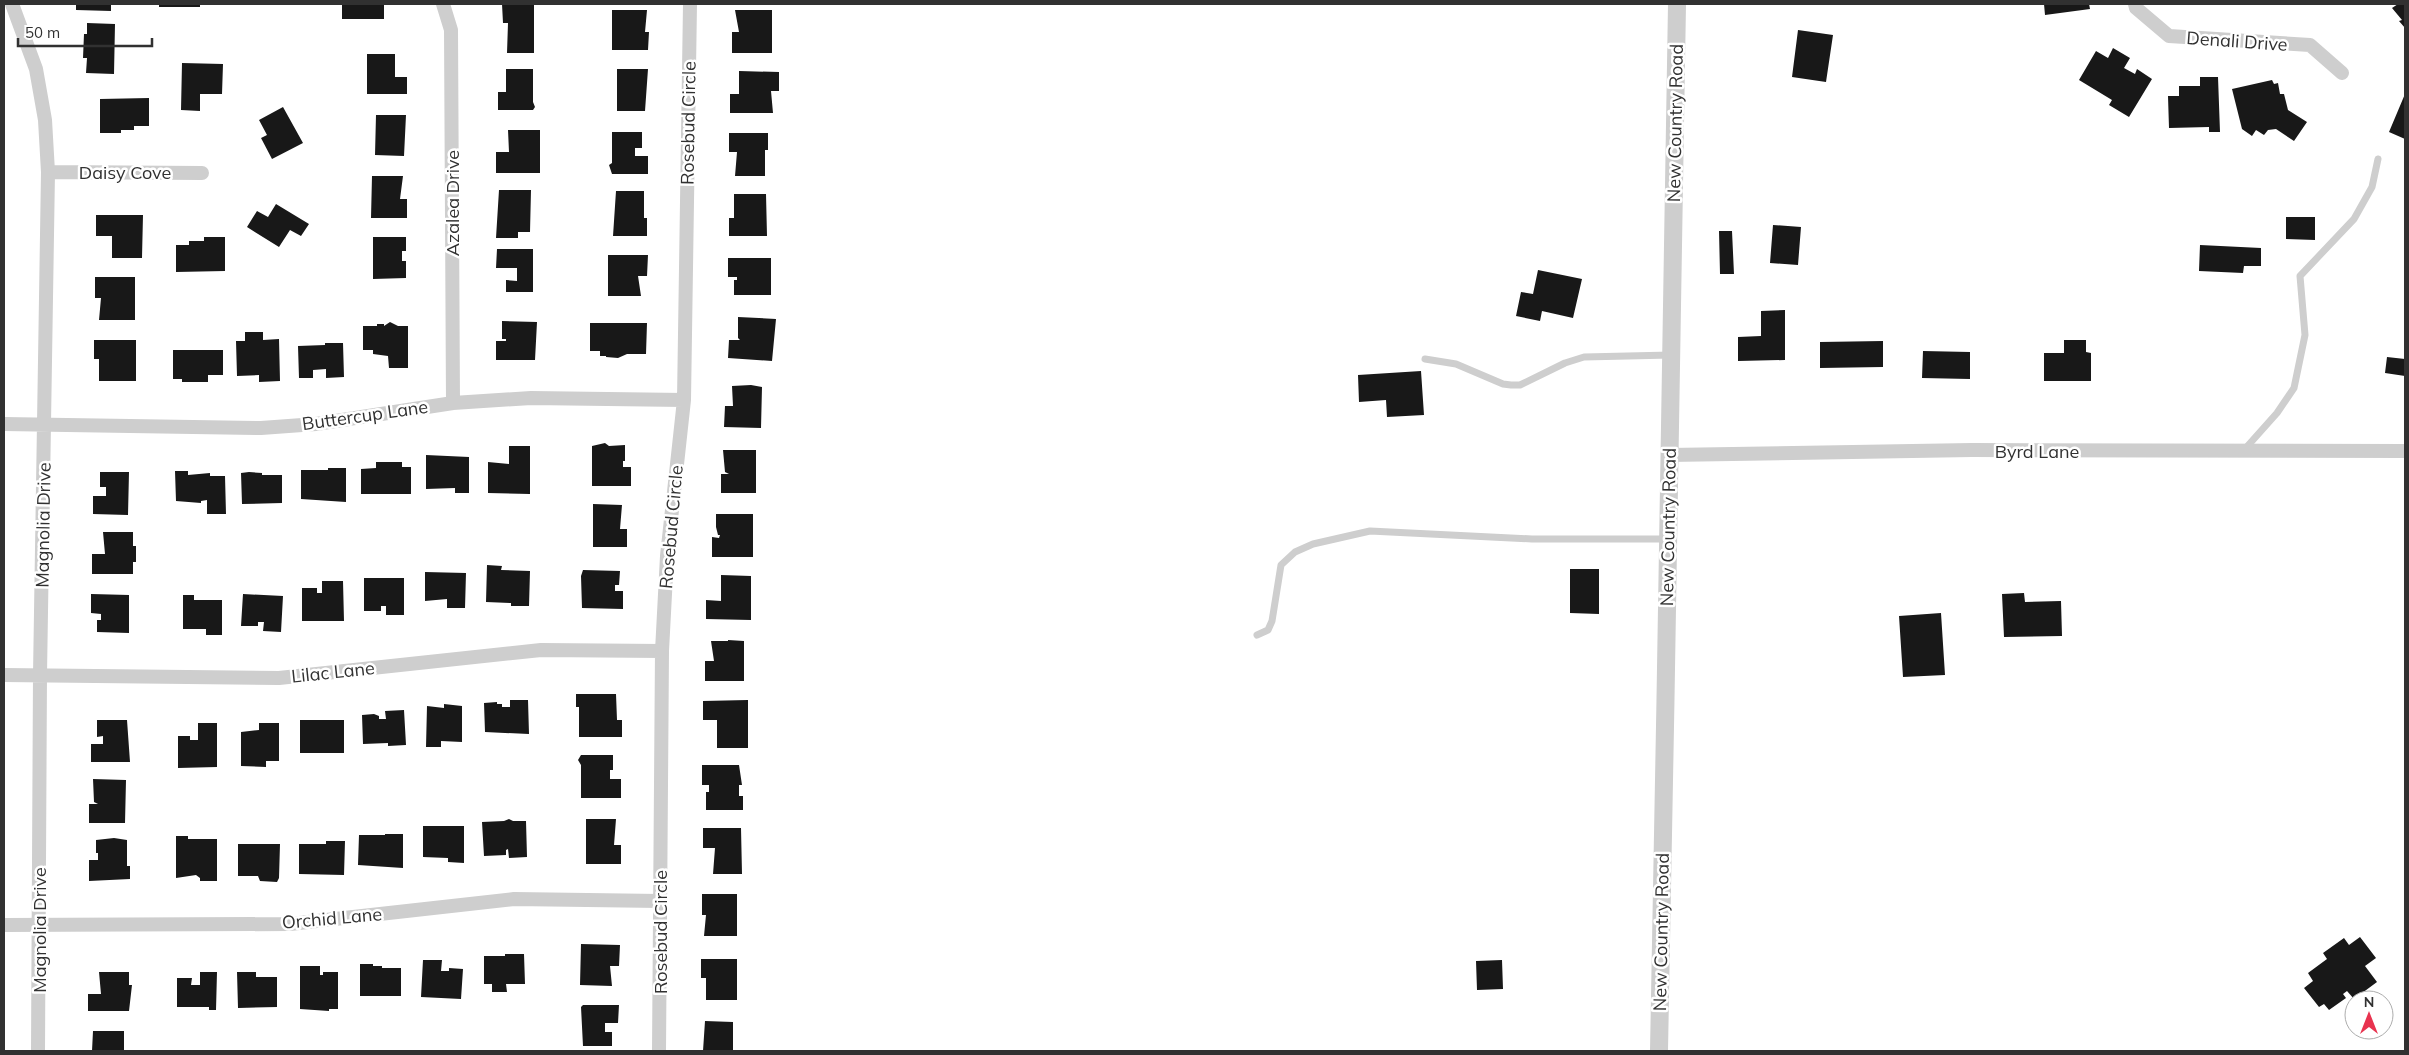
<svg xmlns="http://www.w3.org/2000/svg" width="2409" height="1055" viewBox="0 0 2409 1055" font-family="Mulish,sans-serif">
  <rect width="100%" height="100%" fill="#fff"/>
  <path fill="#181818" d="M 76,4 L 111,4 L 111,11 L 76,10 Z
    M 159,4 L 200,4 L 200,7 L 159,7 Z
    M 342,4 L 384,4 L 384,19 L 342,19 Z
    M 502,4 L 534,4 L 534,53 L 507,53 L 508,23 L 503,23 Z
    M 2044,4 L 2089,4 L 2090,9 L 2045,15 Z
    M 2398,4 L 2405,4 L 2405,28 L 2399,21 L 2402,20 L 2392,8 Z
    M 612,10 L 647,10 L 645,32 L 649,32 L 648,50 L 612,50 Z
    M 735,10 L 772,10 L 772,53 L 732,53 L 732,32 L 739,32 Z
    M 87,23 L 115,24 L 114,74 L 86,73 L 87,58 L 83,58 L 84,34 L 87,34 Z
    M 1798,30 L 1833,35 L 1826,82 L 1792,77 Z
    M 2113,48 L 2130,58 L 2124,68 L 2135,74 L 2137,69 L 2152,79 L 2129,117 L 2109,105 L 2112,100 L 2079,80 L 2096,51 L 2108,58 Z
    M 367,54 L 395,54 L 395,77 L 407,77 L 407,94 L 367,94 Z
    M 182,63 L 223,64 L 222,94 L 200,94 L 200,111 L 181,110 Z
    M 506,69 L 533,69 L 533,102 L 535,107 L 533,110 L 498,110 L 498,92 L 506,92 Z
    M 617,69 L 648,69 L 645,111 L 617,111 Z
    M 739,71 L 779,72 L 779,91 L 771,91 L 773,113 L 730,113 L 730,94 L 739,94 Z
    M 2200,77 L 2218,77 L 2220,132 L 2209,132 L 2209,127 L 2169,128 L 2168,96 L 2179,96 L 2179,86 L 2200,86 Z
    M 2272,80 L 2274,84 L 2278,83 L 2280,94 L 2284,94 L 2288,110 L 2307,122 L 2294,141 L 2276,129 L 2268,130 L 2264,135 L 2256,130 L 2252,136 L 2242,129 L 2232,89 Z
    M 2405,94 L 2405,139 L 2389,132 Z
    M 149,98 L 149,126 L 134,126 L 134,130 L 121,130 L 121,133 L 100,133 L 100,99 Z
    M 283,107 L 303,143 L 272,159 L 261,138 L 267,135 L 259,120 Z
    M 376,115 L 406,115 L 404,156 L 375,155 Z
    M 508,130 L 540,130 L 540,173 L 496,173 L 496,152 L 509,152 Z
    M 612,132 L 642,132 L 642,148 L 635,148 L 635,156 L 648,156 L 648,174 L 612,174 L 609,165 L 612,163 Z
    M 729,133 L 768,133 L 768,150 L 765,150 L 765,176 L 735,176 L 737,152 L 729,152 Z
    M 372,176 L 403,176 L 400,199 L 407,199 L 407,218 L 371,218 Z
    M 499,190 L 531,190 L 530,232 L 518,232 L 518,238 L 496,238 Z
    M 616,191 L 644,191 L 644,218 L 647,218 L 647,236 L 613,236 Z
    M 734,194 L 766,194 L 767,236 L 729,236 L 729,218 L 734,218 Z
    M 276,204 L 309,224 L 301,236 L 290,230 L 279,247 L 247,227 L 257,211 L 268,217 Z
    M 96,215 L 143,215 L 142,258 L 112,258 L 112,236 L 96,236 Z
    M 2286,217 L 2315,217 L 2315,240 L 2286,239 Z
    M 1773,225 L 1801,227 L 1798,265 L 1770,263 Z
    M 1719,231 L 1732,231 L 1734,274 L 1720,274 Z
    M 204,237 L 225,237 L 225,271 L 176,272 L 176,245 L 189,245 L 189,241 L 204,241 Z
    M 373,237 L 406,237 L 406,251 L 402,251 L 402,261 L 406,261 L 406,278 L 373,279 Z
    M 2200,245 L 2261,248 L 2261,266 L 2244,266 L 2243,273 L 2199,271 Z
    M 497,249 L 533,249 L 533,292 L 506,292 L 506,280 L 517,281 L 517,268 L 496,268 Z
    M 608,255 L 648,255 L 647,276 L 638,276 L 641,296 L 608,296 Z
    M 728,258 L 771,258 L 771,295 L 734,295 L 734,280 L 737,280 L 737,277 L 728,277 Z
    M 1538,270 L 1582,279 L 1573,318 L 1542,311 L 1540,321 L 1516,316 L 1521,292 L 1533,294 Z
    M 95,277 L 135,277 L 135,320 L 99,320 L 101,298 L 95,298 Z
    M 1785,310 L 1785,360 L 1738,361 L 1738,337 L 1761,336 L 1761,311 Z
    M 738,317 L 776,319 L 772,361 L 728,358 L 729,340 L 740,340 L 738,338 Z
    M 502,321 L 537,322 L 535,360 L 496,360 L 496,341 L 506,341 L 506,339 L 502,339 Z
    M 390,322 L 398,326 L 408,326 L 408,368 L 389,368 L 388,356 L 373,354 L 373,350 L 363,350 L 363,326 L 377,326 L 377,324 L 384,324 L 384,326 Z
    M 590,323 L 647,323 L 646,354 L 627,354 L 618,358 L 606,357 L 606,356 L 600,356 L 600,351 L 590,351 Z
    M 245,332 L 263,332 L 263,340 L 279,339 L 280,381 L 259,382 L 259,375 L 237,376 L 236,341 L 245,341 Z
    M 94,340 L 136,340 L 136,381 L 99,381 L 99,359 L 94,359 Z
    M 2064,340 L 2086,340 L 2086,352 L 2091,353 L 2091,381 L 2044,381 L 2044,353 L 2064,353 Z
    M 1883,341 L 1883,367 L 1820,368 L 1820,342 Z
    M 325,343 L 343,343 L 344,377 L 326,378 L 326,369 L 313,370 L 313,378 L 299,378 L 298,346 L 325,345 Z
    M 173,350 L 223,350 L 223,375 L 208,375 L 208,382 L 182,382 L 182,379 L 173,379 Z
    M 1923,351 L 1970,352 L 1970,379 L 1922,378 Z
    M 2387,357 L 2405,359 L 2405,376 L 2385,373 Z
    M 1421,371 L 1424,415 L 1387,417 L 1386,400 L 1359,402 L 1358,375 Z
    M 751,385 L 762,387 L 761,428 L 724,427 L 725,406 L 733,406 L 732,386 Z
    M 605,443 L 609,446 L 625,445 L 625,461 L 623,461 L 623,467 L 631,467 L 631,486 L 592,486 L 592,446 Z
    M 509,446 L 530,446 L 530,494 L 488,493 L 488,462 L 509,464 Z
    M 723,450 L 756,450 L 756,493 L 721,493 L 721,474 L 729,474 L 725,472 Z
    M 426,455 L 469,457 L 469,493 L 455,493 L 455,488 L 426,489 Z
    M 376,462 L 402,462 L 402,467 L 411,467 L 411,494 L 361,494 L 361,469 L 376,468 Z
    M 328,468 L 346,468 L 346,502 L 301,499 L 301,470 L 328,470 Z
    M 175,471 L 188,471 L 188,475 L 210,473 L 210,476 L 225,476 L 226,514 L 207,514 L 207,500 L 201,501 L 201,503 L 176,501 Z
    M 100,472 L 129,472 L 128,515 L 93,514 L 93,496 L 106,496 L 106,487 L 100,487 Z
    M 249,472 L 262,473 L 262,475 L 282,475 L 282,503 L 242,504 L 241,473 Z
    M 593,504 L 622,505 L 620,529 L 627,529 L 627,547 L 593,547 Z
    M 716,514 L 753,514 L 753,557 L 712,557 L 712,537 L 719,538 L 720,535 L 718,535 L 716,527 Z
    M 103,532 L 133,532 L 133,546 L 136,546 L 136,562 L 133,562 L 133,574 L 92,574 L 92,554 L 105,554 Z
    M 487,565 L 502,566 L 501,570 L 530,571 L 529,606 L 511,606 L 511,603 L 486,602 Z
    M 1570,569 L 1599,569 L 1599,614 L 1570,613 Z
    M 583,570 L 620,571 L 619,585 L 615,585 L 615,591 L 623,591 L 623,609 L 582,608 L 581,576 Z
    M 425,572 L 466,573 L 465,608 L 447,608 L 447,599 L 425,601 Z
    M 721,575 L 751,576 L 751,620 L 706,619 L 706,600 L 721,601 Z
    M 364,578 L 404,578 L 404,615 L 386,615 L 386,606 L 381,606 L 381,611 L 364,611 Z
    M 322,581 L 343,581 L 344,621 L 302,621 L 302,588 L 317,588 L 317,593 L 322,593 Z
    M 2024,593 L 2025,602 L 2061,601 L 2062,636 L 2004,637 L 2002,594 Z
    M 91,594 L 129,595 L 129,633 L 97,632 L 97,620 L 101,620 L 101,614 L 91,613 Z
    M 243,594 L 283,596 L 281,632 L 263,631 L 264,622 L 258,622 L 258,626 L 241,626 Z
    M 183,595 L 194,595 L 194,600 L 222,600 L 222,635 L 206,635 L 206,629 L 183,629 Z
    M 1941,613 L 1945,675 L 1903,677 L 1899,616 Z
    M 728,640 L 744,641 L 744,681 L 705,681 L 705,661 L 714,661 L 711,641 L 728,641 Z
    M 576,694 L 616,694 L 617,720 L 622,720 L 622,737 L 579,737 L 579,707 L 576,707 Z
    M 510,700 L 528,700 L 529,734 L 485,732 L 484,703 L 497,702 L 497,704 L 502,704 L 502,707 L 510,707 Z
    M 748,700 L 748,748 L 717,748 L 717,720 L 703,720 L 703,701 Z
    M 444,704 L 462,706 L 462,742 L 441,741 L 441,747 L 426,747 L 427,706 L 444,708 Z
    M 404,710 L 406,745 L 388,746 L 388,743 L 363,744 L 362,715 L 374,714 L 379,716 L 379,719 L 386,719 L 385,711 Z
    M 97,720 L 127,720 L 130,762 L 91,762 L 91,744 L 103,744 L 103,736 L 97,737 Z
    M 300,720 L 344,720 L 344,753 L 300,753 Z
    M 198,723 L 217,723 L 217,767 L 178,768 L 178,736 L 190,736 L 190,740 L 198,740 Z
    M 259,723 L 279,723 L 279,761 L 266,761 L 266,767 L 241,766 L 241,732 L 259,730 Z
    M 581,755 L 613,755 L 613,770 L 610,770 L 610,779 L 621,779 L 621,798 L 581,798 L 581,765 L 578,760 Z
    M 702,765 L 739,765 L 742,785 L 739,785 L 739,796 L 743,796 L 743,810 L 706,810 L 706,792 L 709,792 L 709,785 L 702,785 Z
    M 93,779 L 126,780 L 125,823 L 89,823 L 89,804 L 98,804 L 94,802 Z
    M 509,819 L 513,821 L 526,821 L 527,857 L 509,858 L 508,849 L 506,850 L 506,855 L 484,856 L 482,822 L 504,821 Z
    M 586,819 L 616,819 L 614,845 L 621,845 L 621,864 L 586,864 Z
    M 423,826 L 464,826 L 464,863 L 448,862 L 448,858 L 423,857 Z
    M 703,828 L 741,828 L 742,874 L 713,874 L 715,848 L 703,848 Z
    M 385,834 L 403,834 L 403,868 L 358,865 L 359,835 L 385,835 Z
    M 176,836 L 188,836 L 188,839 L 217,839 L 217,881 L 200,881 L 200,878 L 196,875 L 176,878 Z
    M 114,838 L 127,840 L 127,866 L 130,866 L 130,879 L 89,881 L 89,860 L 98,860 L 98,853 L 96,853 L 96,840 Z
    M 326,841 L 345,841 L 344,875 L 299,874 L 299,844 L 326,844 Z
    M 238,844 L 280,844 L 279,878 L 277,882 L 260,881 L 258,876 L 238,876 Z
    M 702,894 L 737,894 L 737,936 L 704,936 L 706,915 L 702,915 Z
    M 2360,937 L 2376,958 L 2365,966 L 2377,982 L 2354,999 L 2347,991 L 2343,994 L 2346,998 L 2329,1010 L 2324,1004 L 2319,1007 L 2304,988 L 2313,981 L 2308,973 L 2327,959 L 2323,953 L 2344,938 L 2349,945 Z
    M 581,944 L 620,945 L 619,966 L 610,966 L 612,986 L 580,985 Z
    M 505,954 L 524,954 L 525,984 L 506,984 L 507,992 L 492,992 L 492,984 L 484,984 L 484,956 L 505,956 Z
    M 701,959 L 737,959 L 737,1000 L 706,1000 L 706,978 L 701,978 Z
    M 423,960 L 442,960 L 441,971 L 449,971 L 449,968 L 463,969 L 461,999 L 421,997 Z
    M 1502,960 L 1503,989 L 1477,990 L 1476,961 Z
    M 360,964 L 373,964 L 373,966 L 382,966 L 382,968 L 401,968 L 401,996 L 360,996 Z
    M 300,966 L 320,966 L 320,975 L 323,975 L 323,972 L 338,972 L 338,1009 L 329,1009 L 329,1011 L 300,1009 Z
    M 99,972 L 129,972 L 129,985 L 132,985 L 129,1011 L 88,1011 L 88,994 L 101,994 Z
    M 200,972 L 217,972 L 216,1010 L 209,1010 L 209,1007 L 177,1007 L 177,978 L 192,978 L 191,985 L 200,985 Z
    M 237,972 L 256,972 L 256,977 L 277,977 L 277,1007 L 238,1008 Z
    M 583,1005 L 619,1005 L 618,1023 L 605,1023 L 605,1032 L 612,1032 L 612,1046 L 583,1046 L 581,1007 Z
    M 705,1021 L 733,1022 L 733,1051 L 703,1051 Z
    M 93,1031 L 124,1031 L 124,1051 L 92,1051 Z"/>
  <g fill="none" stroke-linecap="round" stroke-linejoin="round">
    <path stroke="#cecece" stroke-width="7" d="M 1425,359 L 1456,364 L 1503,384 L 1511,385 L 1520,385 L 1565,363 L 1584,357 L 1671,355
      M 2244,450 L 2277,413 L 2294,388 L 2305,335 L 2300,276 L 2354,219 L 2372,187 L 2378,159
      M 1257,635 L 1268,630 L 1272,621 L 1281,565 L 1295,552 L 1313,544 L 1370,531 L 1532,539 L 1668,539"/>
    <path stroke="#cecece" stroke-width="14" d="M 12,4 L 36,69 L 45,120 L 48,172 L 40,675 L 38,1051
      M 443,4 L 451,30 L 453,403
      M 2135,4 L 2136,8 L 2169,36 L 2310,45 L 2342,73
      M 48,172 L 202,173
      M 4,424 L 261,428 L 316,424 L 453,403 L 531,398 L 684,400
      M 1669,455 L 1972,450 L 2405,451
      M 4,675 L 279,678 L 541,650 L 662,651
      M 4,925 L 290,924 L 514,899 L 660,901
      M 659,1051 L 662,651 L 667,556 L 684,400 L 690,4"/>
    <path stroke="#cecece" stroke-width="18" d="M 1659,1051 C 1665,702 1673,353 1677,4"/>
  </g>
  <g text-anchor="middle" dominant-baseline="central" stroke-width="5" stroke-linejoin="round" paint-order="stroke">
    <g font-size="18" fill="#313131" stroke="#fff">
      <text transform="translate(2237 41) rotate(4)">Denali Drive</text>
      <text transform="translate(688 123) rotate(-89)">Rosebud Circle</text>
      <text transform="translate(1675 123) rotate(-89)">New Country Road</text>
      <text x="125" y="172">Daisy Cove</text>
      <text transform="translate(452 203) rotate(-90)">Azalea Drive</text>
      <text transform="translate(365 415) rotate(-8)">Buttercup Lane</text>
      <text x="2037" y="451">Byrd Lane</text>
      <text transform="translate(43 525) rotate(-89)">Magnolia Drive</text>
      <text transform="translate(671 527) rotate(-85)">Rosebud Circle</text>
      <text transform="translate(1668 527) rotate(-89)">New Country Road</text>
      <text transform="translate(333 672) rotate(-6)">Lilac Lane</text>
      <text transform="translate(332 918) rotate(-5)">Orchid Lane</text>
      <text transform="translate(39 930) rotate(-90)">Magnolia Drive</text>
      <text transform="translate(660 932) rotate(-90)">Rosebud Circle</text>
      <text transform="translate(1661 932) rotate(-89)">New Country Road</text>
    </g>
  </g>
  <rect width="2409" height="1055" fill="none" stroke="#313131" stroke-width="10"/>
  <g transform="translate(2369 1015)"><circle r="24" fill="#ffffff" stroke="#adadad"/>
  <path d="M0-4L9 19L0 12L-9 19Z" fill="#e8334f"/>
  <text y="-8" font-size="14" font-weight="bold" text-anchor="middle" fill="#313131">N</text>
  </g>
  <path d="M18 38v8h134v-8" fill="none" stroke="#313131" stroke-width="2.5"/>
  <text x="25" y="38" font-size="15" fill="#313131" stroke="#ffffff" stroke-width="4" paint-order="stroke">50 m</text>
</svg>
